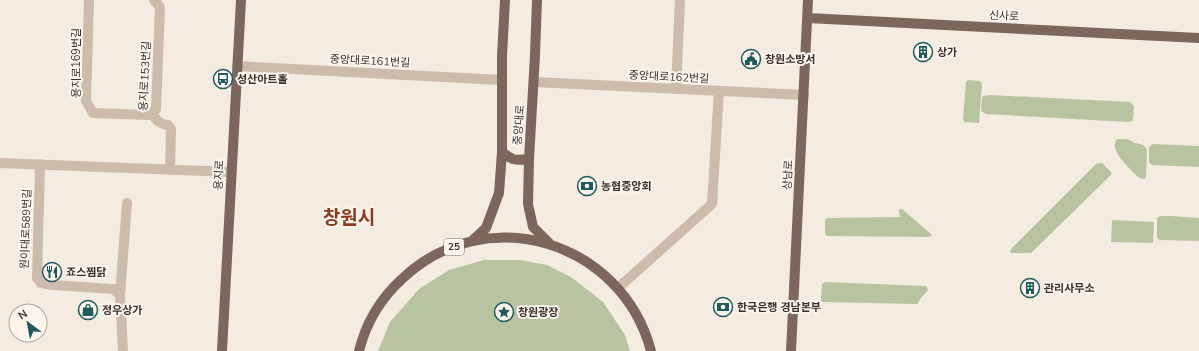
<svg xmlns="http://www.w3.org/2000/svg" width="1199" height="351" viewBox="0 0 1199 351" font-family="'Nunito Sans','Noto Sans KR',sans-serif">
  <rect width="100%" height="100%" fill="#f4ebe1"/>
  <path fill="#b8c4a0" d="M 968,80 L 980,81 L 982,83 L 979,123 L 964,122 L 963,119 L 966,82 Z
    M 990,95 L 1130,102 L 1134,106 L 1133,119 L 1132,121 L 1128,122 L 986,114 L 981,111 L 982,97 L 984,96 Z
    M 1117,139 C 1123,139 1131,138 1134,143 C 1141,144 1145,144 1147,151 L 1146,178 L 1142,179 L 1138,177 C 1130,168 1108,151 1117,139 Z
    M 1154,144 L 1199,146 L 1199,167 L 1152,165 L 1149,162 L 1149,148 L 1151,145 Z
    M 1100,163 L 1102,163 L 1111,172 L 1111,175 L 1031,253 L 1011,253 L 1010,252 L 1011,249 L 1096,164 Z
    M 900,209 L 902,209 L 931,234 L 932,236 L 928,237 L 827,236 L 825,234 L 825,220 L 827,218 L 898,217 L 900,217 L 899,211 Z
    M 1171,216 L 1199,218 L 1199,241 L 1160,240 L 1157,238 L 1157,218 L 1160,216 Z
    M 1112,220 L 1154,222 L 1153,243 L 1111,242 Z
    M 484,260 L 520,260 L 547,265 L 571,277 L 603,302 L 625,335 L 630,351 L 378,351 L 390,322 L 419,289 L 449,270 Z
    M 825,282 L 925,286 L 927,287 L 928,290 L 920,299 L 918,303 L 917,304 L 823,302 L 821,301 L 821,299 L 822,284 Z"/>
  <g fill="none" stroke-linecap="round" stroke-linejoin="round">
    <path stroke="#cdbbac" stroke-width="10" d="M 89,0 L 86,101 L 93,113 L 149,115 L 156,109 L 160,7 L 154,0
      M 237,66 L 501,80
      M 534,82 L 804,95
      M 676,89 L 680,0
      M 152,113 C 156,120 159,124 168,125 L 171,129 L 170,170
      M 0,163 L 231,172
      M 40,164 L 37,278 L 41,283 L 53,285 L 113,289 L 120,295 L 123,351
      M 618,288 L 712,204 L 719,91
      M 120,295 L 127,203"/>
    <path stroke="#7d675c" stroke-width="10" d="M 537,0 L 535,55 L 529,159 L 528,204 L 533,227 L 549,243
      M 808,18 L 1199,38
      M 502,152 C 512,160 515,161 529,159
      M 473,240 L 486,228 L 499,193 L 502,152 L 502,56 L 505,0
      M 222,351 L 241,0
      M 359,351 C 366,323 381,298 402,279 C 486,199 622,241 651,351
      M 791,351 L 808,0"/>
  </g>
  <defs>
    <symbol id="building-ring" viewBox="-11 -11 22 22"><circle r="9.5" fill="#fbf5ee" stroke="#1f5a5e" stroke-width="1.5"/><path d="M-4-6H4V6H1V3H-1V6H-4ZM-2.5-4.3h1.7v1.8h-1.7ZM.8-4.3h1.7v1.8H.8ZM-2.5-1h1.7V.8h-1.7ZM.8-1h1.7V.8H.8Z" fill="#1f5a5e"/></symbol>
    <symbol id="civic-ring" viewBox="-11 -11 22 22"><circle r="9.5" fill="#fbf5ee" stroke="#1f5a5e" stroke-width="1.5"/><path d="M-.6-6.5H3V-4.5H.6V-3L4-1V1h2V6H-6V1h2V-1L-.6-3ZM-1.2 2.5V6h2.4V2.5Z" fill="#1f5a5e"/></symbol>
    <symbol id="bus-ring" viewBox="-11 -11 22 22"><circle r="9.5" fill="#fbf5ee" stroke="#1f5a5e" stroke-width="1.5"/><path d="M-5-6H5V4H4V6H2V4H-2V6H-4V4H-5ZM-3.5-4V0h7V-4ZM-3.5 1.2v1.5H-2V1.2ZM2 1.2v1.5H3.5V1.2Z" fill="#1f5a5e"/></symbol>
    <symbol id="bank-ring" viewBox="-11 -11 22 22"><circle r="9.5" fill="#fbf5ee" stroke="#1f5a5e" stroke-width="1.5"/><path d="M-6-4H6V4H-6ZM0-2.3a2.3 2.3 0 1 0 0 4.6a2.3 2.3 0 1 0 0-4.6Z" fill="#1f5a5e"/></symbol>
    <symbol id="restaurant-ring" viewBox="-11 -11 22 22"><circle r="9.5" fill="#fbf5ee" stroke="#1f5a5e" stroke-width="1.5"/><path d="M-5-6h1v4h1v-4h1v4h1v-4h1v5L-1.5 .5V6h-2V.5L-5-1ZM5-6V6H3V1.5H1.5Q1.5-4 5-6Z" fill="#1f5a5e"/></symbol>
    <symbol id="shop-ring" viewBox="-11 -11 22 22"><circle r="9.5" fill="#fbf5ee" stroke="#1f5a5e" stroke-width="1.5"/><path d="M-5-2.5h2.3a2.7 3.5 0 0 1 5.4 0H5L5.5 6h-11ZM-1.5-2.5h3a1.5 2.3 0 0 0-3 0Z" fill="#1f5a5e"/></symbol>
    <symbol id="sight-ring" viewBox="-11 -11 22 22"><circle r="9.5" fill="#fbf5ee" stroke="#1f5a5e" stroke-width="1.5"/><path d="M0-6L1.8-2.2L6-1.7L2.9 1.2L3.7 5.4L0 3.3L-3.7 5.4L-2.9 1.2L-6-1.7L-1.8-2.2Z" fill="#1f5a5e"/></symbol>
  </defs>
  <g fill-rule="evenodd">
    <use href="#building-ring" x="912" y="41" width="22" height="22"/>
    <use href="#civic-ring" x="740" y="48" width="22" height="22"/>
    <use href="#bus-ring" x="212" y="68" width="22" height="22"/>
    <use href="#bank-ring" x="576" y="175" width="22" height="22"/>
    <use href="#restaurant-ring" x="41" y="261" width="22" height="22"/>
    <use href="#building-ring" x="1019" y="277" width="22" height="22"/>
    <use href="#bank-ring" x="712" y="296" width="22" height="22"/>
    <use href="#shop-ring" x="77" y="299" width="22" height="22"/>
    <use href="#sight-ring" x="493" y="301" width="22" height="22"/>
  </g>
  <g text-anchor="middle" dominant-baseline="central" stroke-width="4" stroke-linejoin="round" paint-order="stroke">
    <rect fill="#fbf5ee" stroke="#756b66" stroke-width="1" x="444" y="239" width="20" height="16" rx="3"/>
    <g font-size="10" font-weight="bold" fill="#3b302b">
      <text x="454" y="247">25</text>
    </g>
    <g font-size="11" fill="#3b302b" stroke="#fbf5ee">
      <text transform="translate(1004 16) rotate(3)">신사로</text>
      <text transform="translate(370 61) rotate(3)">중앙대로161번길</text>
      <text transform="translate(76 63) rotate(-90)">용지로169번길</text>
      <text transform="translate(145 76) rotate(-87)">용지로153번길</text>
      <text transform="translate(669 77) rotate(3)">중앙대로162번길</text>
      <text transform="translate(519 125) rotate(-86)">중앙대로</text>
      <text transform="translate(219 175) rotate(-87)">용지로</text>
      <text transform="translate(788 175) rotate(-87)">상남로</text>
      <text transform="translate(26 229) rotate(-88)">원이대로589번길</text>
    </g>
    <g font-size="11" font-weight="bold" fill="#3b302b" stroke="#fbf5ee" text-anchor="start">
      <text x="937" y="52">상가</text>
      <text x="765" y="59">창원소방서</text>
      <text x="237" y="79">성산아트홀</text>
      <text x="601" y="186">농협중앙회</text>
      <text x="66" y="272">죠스찜닭</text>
      <text x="1044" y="288">관리사무소</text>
      <text x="737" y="307">한국은행 경남본부</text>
      <text x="102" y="310">정우상가</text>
      <text x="518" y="312">창원광장</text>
    </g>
    <g font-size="19" font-weight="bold" fill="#8c3b22" stroke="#fbf5ee">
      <text x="349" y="218">창원시</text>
    </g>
  </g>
  <g transform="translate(28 323) rotate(328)"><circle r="19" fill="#fbf5ee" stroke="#aea6a0"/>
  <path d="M0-3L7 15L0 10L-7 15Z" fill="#1f5a5e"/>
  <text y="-6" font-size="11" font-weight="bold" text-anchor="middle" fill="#3b302b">N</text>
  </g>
</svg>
